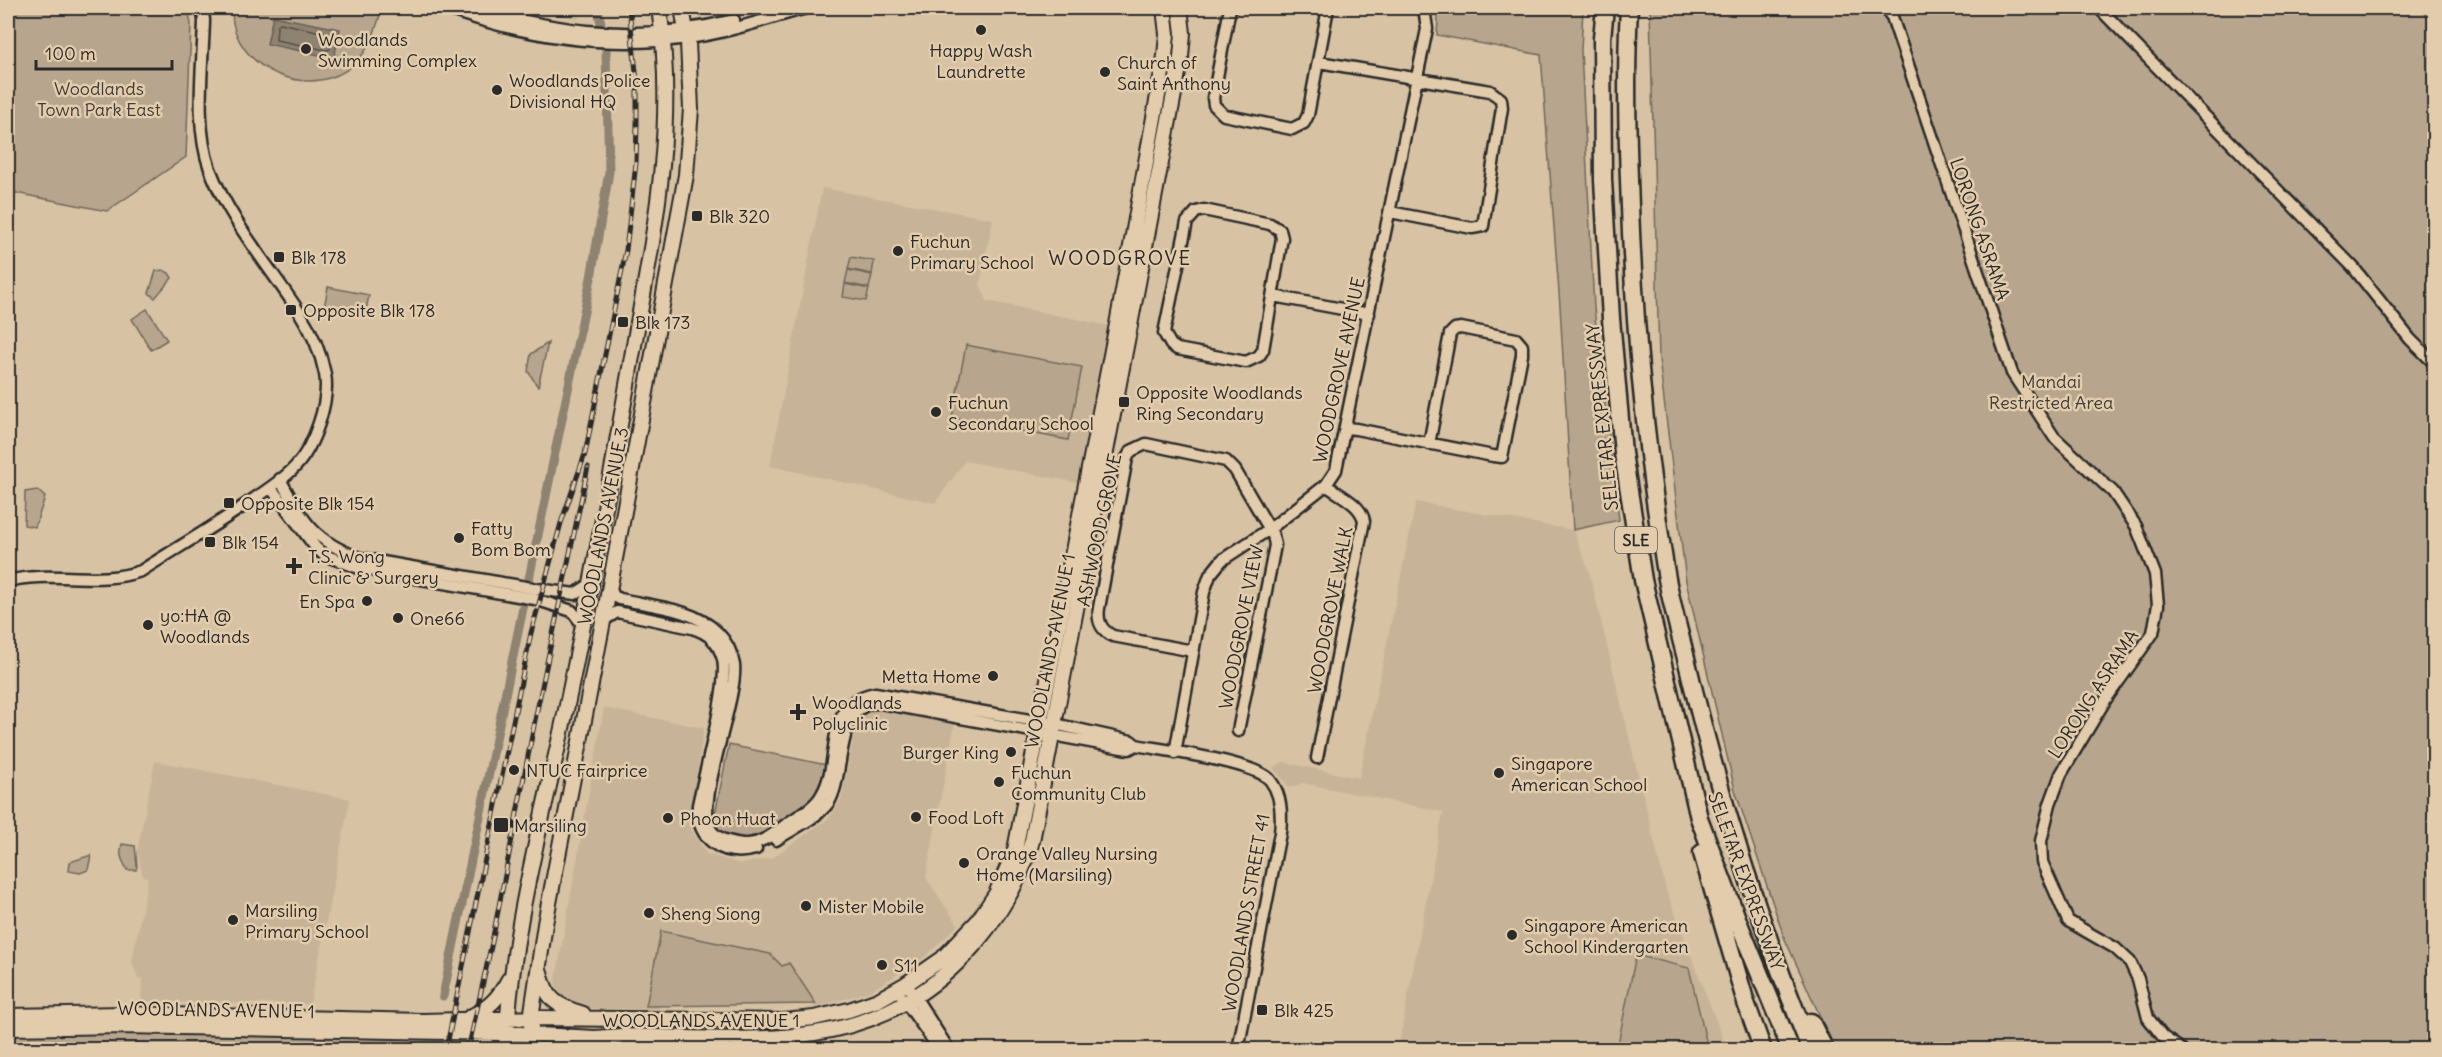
<svg xmlns="http://www.w3.org/2000/svg" width="2442" height="1057" viewBox="0 0 2442 1057" font-family="Delius,sans-serif">
  <rect width="100%" height="100%" fill="#d7c2a3"/>
  <filter id="ink" filterUnits="userSpaceOnUse"><feTurbulence type="fractalNoise" baseFrequency=".0167" numOctaves="2"/><feDisplacementMap in="SourceGraphic" scale="12" xChannelSelector="R" yChannelSelector="G"/><feConvolveMatrix kernelMatrix="1 2 1 2 8 2 1 2 1" color-interpolation-filters="sRGB"/></filter>
  <g filter="url(#ink)">
    <path fill="#c7b498" d="M 521,8 L 577,8 L 579,19 Z
      M 822,188 L 993,219 L 980,284 L 987,301 L 1110,326 L 1079,483 L 965,461 L 935,503 L 770,466 Z
      M 1416,502 L 1573,530 L 1589,571 L 1666,890 L 1727,1049 L 1398,1049 L 1443,812 L 1303,783 L 1290,788 L 1273,768 L 1283,762 L 1359,778 Z
      M 878,707 L 955,722 L 926,878 L 958,925 L 925,957 L 870,991 L 815,1008 L 786,965 L 672,943 L 659,1010 L 581,1008 L 564,1000 L 555,984 L 604,708 L 704,728 L 689,826 L 707,854 L 741,864 L 772,858 L 829,818 L 841,800 L 857,721 L 865,711 Z
      M 155,761 L 350,799 L 310,1004 L 141,1002 L 142,979 L 138,978 L 132,962 L 148,878 L 143,876 L 137,852 Z"/>
    <path fill="#b7a68d" stroke="#71685c" stroke-width="1.5" d="M 8,8 L 188,8 L 191,24 L 186,157 L 107,211 L 16,193 L 8,178 Z
      M 232,8 L 382,8 C 377,26 372,43 360,58 C 318,107 229,71 232,8 Z
      M 1435,8 L 1583,8 L 1581,51 L 1594,308 L 1619,520 L 1573,530 L 1560,306 L 1541,55 L 1437,35 L 1438,21 Z
      M 1650,8 L 2434,8 L 2434,1049 L 1835,1049 L 1784,937 L 1735,790 L 1686,581 L 1659,359 Z
      M 851,257 L 874,261 L 872,274 L 848,269 Z
      M 163,270 L 169,273 L 172,278 L 155,298 L 149,293 L 156,271 Z
      M 848,270 L 872,275 L 869,288 L 845,283 Z
      M 845,284 L 869,289 L 866,301 L 843,297 Z
      M 328,287 L 369,295 L 365,316 L 324,308 Z
      M 147,309 L 167,340 L 151,350 L 132,319 Z
      M 548,343 L 538,387 L 528,371 L 531,354 Z
      M 966,345 L 1082,367 L 1068,440 L 952,418 Z
      M 37,490 L 45,497 L 35,527 L 24,525 L 25,492 Z
      M 729,745 L 827,765 L 822,788 L 817,798 L 756,840 L 724,833 L 718,829 L 715,814 Z
      M 122,844 L 135,846 L 137,866 L 136,870 L 127,870 C 122,858 119,859 122,844 Z
      M 91,855 L 88,870 L 80,873 L 69,871 L 70,862 Z
      M 661,931 L 770,954 L 782,966 L 789,963 L 816,1004 L 646,1006 Z
      M 1636,955 L 1689,968 L 1708,1049 L 1617,1049 Z
      M 88,1033 L 446,1040 L 445,1050 L 8,1050 L 8,1035 Z"/>
    <path fill="#8e8271" stroke="#665f55" stroke-width="1.5" d="M 273,16 L 340,29 L 334,58 L 267,44 Z"/>
    <g fill="none" stroke-linecap="round" stroke-linejoin="round">
      <path stroke="#534e47" stroke-width="1.5" d="M 280,23 L 330,34 L 332,37 L 330,49 L 326,50 L 276,40 L 277,26 Z"/>
      <path stroke="#8e8271" stroke-width="9" d="M 443,996 L 591,278 L 609,172 L 606,50 L 598,8
        M 346,1050 L 351,1047"/>
      <defs>
        <path id="minor" d="M 445,8 C 522,36 606,49 688,38 C 728,33 768,18 807,8
          M 1230,8 L 1213,98 L 1214,105 L 1224,115 L 1292,129 L 1304,123 L 1308,115 L 1328,8
          M 1885,8 L 1892,17 L 2012,373 L 2054,437 L 2113,492 L 2136,526 L 2155,574 L 2158,605 L 2153,633 L 2106,699 L 2061,774 L 2050,804 L 2041,841 L 2042,862 L 2068,921 L 2115,948 L 2130,962 L 2138,979 L 2148,1018 L 2163,1037 L 2182,1050
          M 2099,8 L 2353,267 L 2410,339 L 2434,363
          M 470,16 L 487,13 C 520,20 554,28 587,31 C 636,36 686,32 734,20
          M 1319,62 L 1490,91 L 1501,99 L 1502,108 L 1483,226 L 1472,228 L 1390,212
          M 1204,210 L 1270,224 L 1280,230 L 1282,238 L 1263,350 L 1259,356 L 1246,362 L 1177,349 L 1171,345 L 1164,333 L 1187,222 L 1196,212 Z
          M 1273,296 L 1369,314
          M 1346,428 L 1356,429 L 1493,456 L 1502,457 L 1522,355 L 1522,346 L 1516,339 L 1461,328 L 1455,329 L 1450,334 L 1429,444
          M 280,479 C 303,521 313,541 360,558 L 537,589 L 575,594 L 589,585
          M 271,488 L 316,548 L 324,555 L 359,568 L 535,599 L 572,611 L 582,624
          M 8,581 C 51,570 98,586 141,571 C 177,548 213,527 248,503 C 264,492 282,481 295,467 C 314,447 330,401 325,374 C 321,354 312,332 301,315 C 271,268 230,222 210,169 C 194,125 203,66 204,20 L 202,8
          M 610,588 L 614,596 L 620,599 C 651,606 694,608 718,633 C 726,641 732,653 734,665 C 738,699 694,805 711,830 C 717,840 738,845 748,844 C 763,843 773,834 784,826 C 797,816 815,808 822,794 C 843,758 821,703 875,693 L 1059,725 L 1131,741 L 1136,745 C 1163,750 1255,762 1270,780 C 1282,795 1282,815 1280,833 L 1238,1050
          M 604,620 L 617,612 L 692,628 C 709,633 718,642 723,659 C 729,684 704,775 698,805 C 696,840 723,858 756,849
          M 1193,651 L 1113,636 C 1101,630 1097,622 1099,608 L 1127,458 L 1131,451 L 1146,444 L 1226,461 L 1235,470 L 1273,535 L 1275,545 L 1271,566 L 1238,731
          M 1175,753 L 1204,592 L 1210,575 L 1222,560 L 1271,528 L 1326,485 L 1336,470 L 1427,29 L 1424,8
          M 1317,758 L 1364,521 C 1361,504 1339,495 1326,485
          M 776,840 C 792,829 818,818 829,802 C 846,774 834,700 880,703 L 1122,748 L 1129,749 L 1136,745
          M 910,989 L 949,1050
          M 902,997 L 940,1050"/>
        <path id="major" d="M 540,972 C 546,999 556,1006 583,1014
          M 8,1016 L 125,1014 L 423,1021 L 541,1018 L 784,1021 L 814,1018 L 849,1010 L 878,1000 L 906,984 L 942,959 L 978,921 L 996,894 L 1015,850 L 1118,319 L 1165,56 L 1167,34 L 1164,8
          M 470,1017 C 489,1008 499,998 509,979
          M 8,1028 L 123,1026 L 501,1033 L 595,1038 L 622,1036 C 758,1039 877,1057 975,944 C 1001,913 1021,880 1032,841 L 1181,57 L 1183,33 L 1180,8
          M 470,1035 L 483,1041 L 490,1050
          M 506,1050 C 510,932 543,819 567,705 C 593,582 614,458 636,334 C 656,223 676,121 659,8
          M 530,1050 L 532,1012 L 545,924 L 623,517 L 686,175 L 691,109 L 688,42 L 682,8
          M 554,1050 L 578,1041"/>
        <path id="highway" d="M 1605,8 L 1602,38 L 1603,180 L 1611,319 L 1623,453 L 1643,580 L 1699,818 L 1740,926 L 1791,1050
          M 1629,8 C 1625,82 1628,158 1631,232 C 1636,347 1647,460 1666,573 C 1672,610 1684,647 1692,683 C 1723,808 1762,931 1811,1050
          M 1702,853 L 1746,1003 L 1763,1050
          M 1811,1022 L 1825,1050"/>
      </defs>
      <use href="#minor" stroke="#2b2b2b" stroke-width="15"/>
      <use href="#major" stroke="#2b2b2b" stroke-width="18"/>
      <use href="#highway" stroke="#2b2b2b" stroke-width="21"/>
      <use href="#minor" stroke="#e2ccab" stroke-width="10"/>
      <use href="#major" stroke="#e2ccab" stroke-width="14"/>
      <use href="#highway" stroke="#e2ccab" stroke-width="16"/>
      <defs>
        <path id="rail" d="M 446,1050 L 531,633 L 561,523 L 585,454 L 626,250 L 636,163 L 637,124 L 637,81 L 629,8
          M 468,1050 L 492,942 L 536,715 L 588,467"/>
      </defs>
      <use href="#rail" stroke="#2b2b2b" stroke-width="5"/>
      <use href="#rail" stroke="#e2ccab" stroke-width="3" stroke-dasharray="9" stroke-linecap="butt"/>
    </g>
  </g>
  <g fill="#2b2b2b" stroke="#e2ccab" stroke-width="2">
    <circle cx="981" cy="30" r="6"/>
    <circle cx="306" cy="49" r="6"/>
    <circle cx="1105" cy="72" r="6"/>
    <circle cx="497" cy="90" r="6"/>
    <rect x="691" y="210" width="12" height="12" rx="3"/>
    <circle cx="898" cy="251" r="6"/>
    <rect x="273" y="251" width="12" height="12" rx="3"/>
    <rect x="285" y="304" width="12" height="12" rx="3"/>
    <rect x="617" y="316" width="12" height="12" rx="3"/>
    <rect x="1118" y="396" width="12" height="12" rx="3"/>
    <circle cx="936" cy="412" r="6"/>
    <rect x="223" y="497" width="12" height="12" rx="3"/>
    <circle cx="459" cy="538" r="6"/>
    <rect x="204" y="536" width="12" height="12" rx="3"/>
    <path d="M291 557h6v6h6v6h-6v6h-6v-6h-6v-6h6z"/>
    <circle cx="367" cy="601" r="6"/>
    <circle cx="398" cy="618" r="6"/>
    <circle cx="148" cy="625" r="6"/>
    <circle cx="993" cy="676" r="6"/>
    <path d="M795 703h6v6h6v6h-6v6h-6v-6h-6v-6h6z"/>
    <circle cx="1011" cy="752" r="6"/>
    <circle cx="514" cy="770" r="6"/>
    <circle cx="1499" cy="773" r="6"/>
    <circle cx="999" cy="782" r="6"/>
    <circle cx="916" cy="817" r="6"/>
    <circle cx="668" cy="818" r="6"/>
    <rect x="493" y="817" width="16" height="16" rx="3"/>
    <circle cx="964" cy="863" r="6"/>
    <circle cx="806" cy="906" r="6"/>
    <circle cx="649" cy="913" r="6"/>
    <circle cx="233" cy="920" r="6"/>
    <circle cx="1512" cy="935" r="6"/>
    <circle cx="882" cy="965" r="6"/>
    <rect x="1256" y="1004" width="12" height="12" rx="3"/>
  </g>
  <g text-anchor="middle" dominant-baseline="central" stroke-width="5" stroke-linejoin="round" paint-order="stroke">
    <rect fill="#e2ccab" stroke="#625b51" stroke-width="1.5" x="1615" y="527" width="42" height="26" rx="4.5"/>
    <g font-size="16" font-weight="bold" fill="#2b2b2b">
      <text x="1636" y="540">SLE</text>
    </g>
    <g font-size="18" fill="#2b2b2b" stroke="#e2ccab" text-anchor="start">
      <text x="318" y="39">Woodlands<tspan x="318" dy="21">Swimming Complex</tspan></text>
      <text x="981" y="50" text-anchor="middle">Happy Wash<tspan x="981" dy="21">Laundrette</tspan></text>
      <text x="1117" y="62">Church of<tspan x="1117" dy="21">Saint Anthony</tspan></text>
      <text x="509" y="80">Woodlands Police<tspan x="509" dy="21">Divisional HQ</tspan></text>
      <text x="709" y="216">Blk 320</text>
      <text x="910" y="241">Fuchun<tspan x="910" dy="21">Primary School</tspan></text>
      <text x="291" y="257">Blk 178</text>
      <text x="303" y="310">Opposite Blk 178</text>
      <text x="635" y="322">Blk 173</text>
      <text x="1136" y="392">Opposite Woodlands<tspan x="1136" dy="21">Ring Secondary</tspan></text>
      <text x="948" y="402">Fuchun<tspan x="948" dy="21">Secondary School</tspan></text>
      <text x="241" y="503">Opposite Blk 154</text>
      <text x="471" y="528">Fatty<tspan x="471" dy="21">Bom Bom</tspan></text>
      <text x="222" y="542">Blk 154</text>
      <text x="308" y="556">T.S. Wong<tspan x="308" dy="21">Clinic &amp; Surgery</tspan></text>
      <text x="355" y="601" text-anchor="end">En Spa</text>
      <text x="160" y="615">yo:HA @<tspan x="160" dy="21">Woodlands</tspan></text>
      <text x="410" y="618">One66</text>
      <text x="981" y="676" text-anchor="end">Metta Home</text>
      <text x="812" y="702">Woodlands<tspan x="812" dy="21">Polyclinic</tspan></text>
      <text x="999" y="752" text-anchor="end">Burger King</text>
      <text x="1511" y="763">Singapore<tspan x="1511" dy="21">American School</tspan></text>
      <text x="526" y="770">NTUC Fairprice</text>
      <text x="1011" y="772">Fuchun<tspan x="1011" dy="21">Community Club</tspan></text>
      <text x="928" y="817">Food Loft</text>
      <text x="680" y="818">Phoon Huat</text>
      <text x="514" y="825">Marsiling</text>
      <text x="976" y="853">Orange Valley Nursing<tspan x="976" dy="21">Home (Marsiling)</tspan></text>
      <text x="818" y="906">Mister Mobile</text>
      <text x="245" y="910">Marsiling<tspan x="245" dy="21">Primary School</tspan></text>
      <text x="661" y="913">Sheng Siong</text>
      <text x="1524" y="925">Singapore American<tspan x="1524" dy="21">School Kindergarten</tspan></text>
      <text x="894" y="965">S11</text>
      <text x="1274" y="1010">Blk 425</text>
    </g>
    <g font-size="18" fill="#403d3a" stroke="#e2ccab">
      <text x="99" y="88">Woodlands<tspan x="99" dy="21">Town Park East</tspan></text>
      <text x="2051" y="381">Mandai<tspan x="2051" dy="21">Restricted Area</tspan></text>
    </g>
    <g font-size="18" fill="#2b2b2b" stroke="#e2ccab">
      <text transform="translate(1980 229) rotate(71)">LORONG ASRAMA</text>
      <text transform="translate(1339 370) rotate(-78)">WOODGROVE AVENUE</text>
      <text transform="translate(1602 417) rotate(-96)">SELETAR EXPRESSWAY</text>
      <text transform="translate(603 526) rotate(-79)">WOODLANDS AVENUE 3</text>
      <text transform="translate(1099 530) rotate(-78)">ASHWOOD GROVE</text>
      <text transform="translate(1330 610) rotate(-79)">WOODGROVE WALK</text>
      <text transform="translate(1241 627) rotate(-79)">WOODGROVE VIEW</text>
      <text transform="translate(1050 651) rotate(-79)">WOODLANDS AVENUE 1</text>
      <text transform="translate(2093 694) rotate(-57)">LORONG ASRAMA</text>
      <text transform="translate(1746 881) rotate(70)">SELETAR EXPRESSWAY</text>
      <text transform="translate(1246 913) rotate(-80)">WOODLANDS STREET 41</text>
      <text transform="translate(216 1010) rotate(1)">WOODLANDS AVENUE 1</text>
      <text x="701" y="1020">WOODLANDS AVENUE 1</text>
    </g>
    <g font-size="20" letter-spacing="1.5" fill="#2b2b2b" stroke="#e2ccab">
      <text x="1120" y="257">WOODGROVE</text>
    </g>
  </g>
  <rect width="2442" height="1057" fill="none" stroke="#e2ccab" stroke-width="30"/>
  <rect x="15" y="15" width="2412" height="1027" fill="none" stroke="#2b2b2b" stroke-width="2" filter="url(#ink)"/>
  <path d="M36 60v9h136v-9" fill="none" stroke="#2b2b2b" stroke-width="3"/>
  <text x="45" y="60" font-size="18" fill="#2b2b2b" stroke="#e2ccab" stroke-width="4.5" paint-order="stroke">100 m</text>
</svg>
